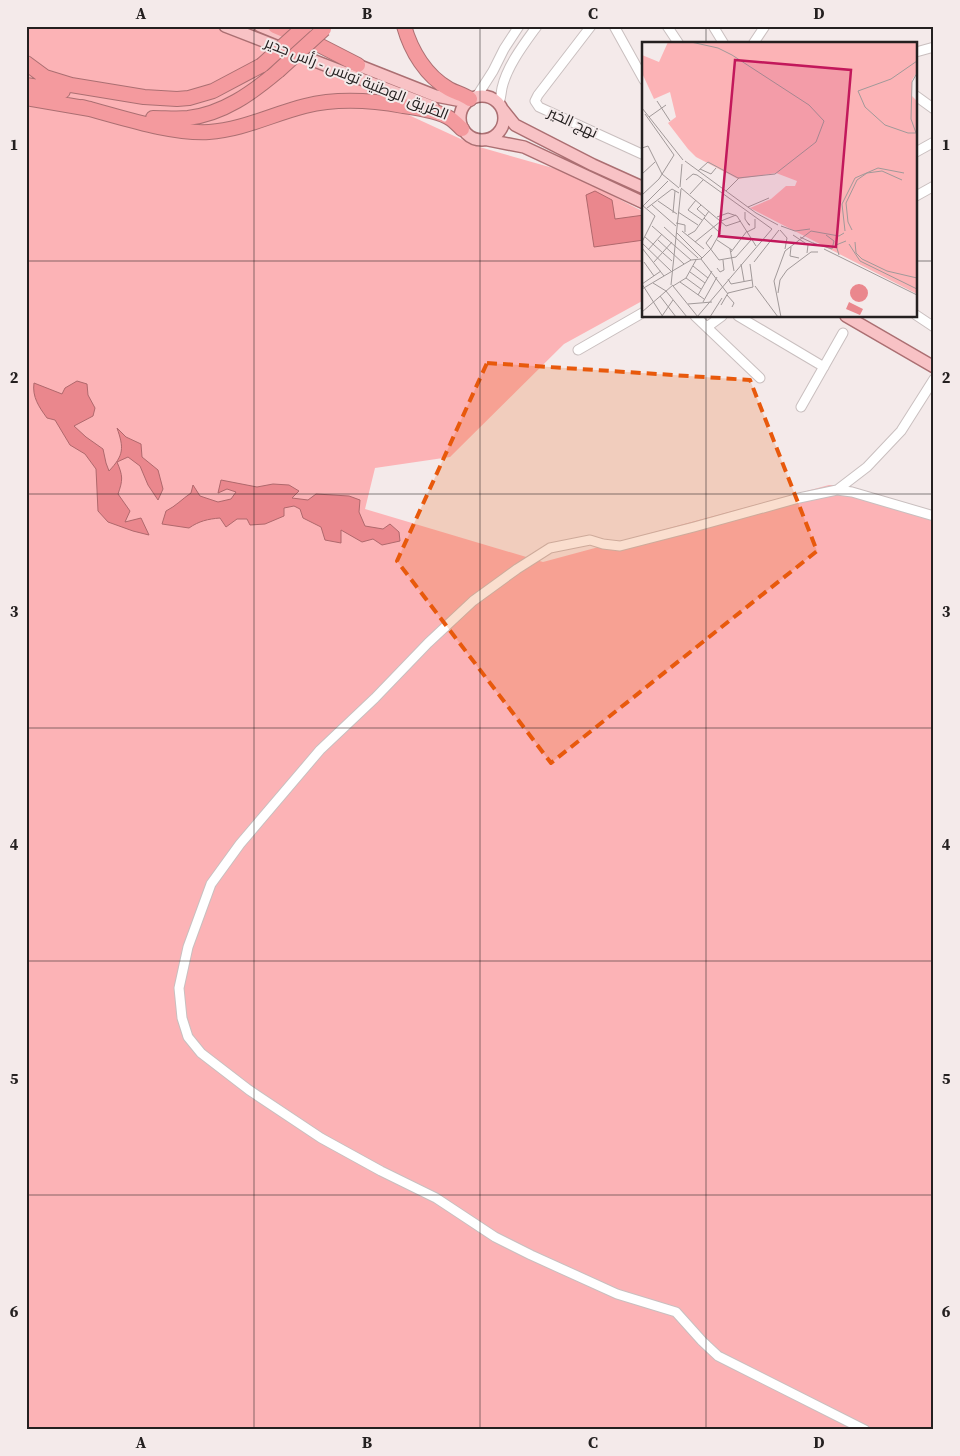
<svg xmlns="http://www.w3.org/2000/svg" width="960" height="1456" viewBox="0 0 960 1456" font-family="'Source Serif 4',Cairo,serif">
  <rect width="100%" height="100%" fill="#f4eaea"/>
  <path fill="#fcb3b6" d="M 26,26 L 216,26 L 404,100 L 400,111 L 476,146 L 567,172 L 644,212 L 644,300 L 564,344 L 450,457 L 375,468 L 365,509 L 543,562 L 829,485 L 846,485 L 934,513 L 934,1430 L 26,1430 Z"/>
  <path fill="#ea878d" stroke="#af686c" d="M 595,191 L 612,200 L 615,219 L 644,215 L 644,240 L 594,247 L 586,195 Z
    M 77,381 L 87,384 L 88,395 L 95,408 L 93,416 L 74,426 L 86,437 L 103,449 L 106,463 L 109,471 C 124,455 124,448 117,428 L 126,437 L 141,444 L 142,457 L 158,470 L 163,489 L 158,500 L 148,485 L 140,466 L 128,457 L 117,462 C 123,476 123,480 118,494 L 130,511 L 125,522 L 141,518 L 149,535 L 133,531 L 108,522 L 98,511 L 96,469 L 85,454 L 70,445 L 55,420 L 47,418 C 39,407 32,397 34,383 L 62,394 L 65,388 Z
    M 221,480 L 257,487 L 273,484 L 289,485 L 299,491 L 292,498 L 308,500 L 316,494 L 349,496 L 360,500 L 359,512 L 365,526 L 383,529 L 390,524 L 399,532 L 400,541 L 382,545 L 373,539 L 362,542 L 341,530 L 341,543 L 325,540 L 321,527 L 303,518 L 300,509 L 294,506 L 284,508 L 284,516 L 265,524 L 250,525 L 247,519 L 237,519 L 226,527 L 220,518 C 208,519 199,521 189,528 L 162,524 L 166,511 C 176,506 182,499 191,493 L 193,485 L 200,496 L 218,502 L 231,499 L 236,492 L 227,489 L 218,493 Z"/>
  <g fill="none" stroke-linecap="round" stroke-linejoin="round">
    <defs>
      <path id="minor" d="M 591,26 L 538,95 L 535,101 L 539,107 L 644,155
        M 614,26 L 644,80
        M 667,26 L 679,44
        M 713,26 L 724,44
        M 753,44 L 765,26
        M 916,52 L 934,47
        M 477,96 L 493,71 L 504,49 L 519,26
        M 916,96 L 934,109
        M 499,103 C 501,98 501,93 502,88 C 507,66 524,44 537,26
        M 916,152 L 934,142
        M 916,196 L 934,186
        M 916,315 L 934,327
        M 695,316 L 760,378
        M 738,316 L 824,367
        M 707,327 L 722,316
        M 578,350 L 644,312
        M 801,407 L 843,333
        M 837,490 L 867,467 L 901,431 L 934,379
        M 865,1430 L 718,1356 L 702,1341 L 676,1312 L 617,1294 L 531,1255 L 495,1237 L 436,1198 L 381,1171 L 321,1138 L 249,1090 L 201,1053 L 188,1037 L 182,1018 L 179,988 L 188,947 L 211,884 L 240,844 L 320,750 L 375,698 L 428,643 L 473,601 L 517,569 L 550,548 L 590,540 L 603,544 L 620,546 L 694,527 L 799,498 L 837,490 L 852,492 L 934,516"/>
      <path id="major" d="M 225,26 L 433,107
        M 260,26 L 282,35
        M 350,62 L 436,96 L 467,102
        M460 118a22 22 0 1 1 44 0a22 22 0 1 1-44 0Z
        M 503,110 L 515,125 L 593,165 L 644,188
        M 488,140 L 524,147 L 644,203
        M 846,316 L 934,367"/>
      <path id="highway" d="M 275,26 L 319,45 L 358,65
        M 404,26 C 411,51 426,76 449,89 C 456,93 463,94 470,99
        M 26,63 L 45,77 L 71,85 L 144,97 L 177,99 L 189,98 L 213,91 L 262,65
        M 26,85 L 63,91
        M 26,98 L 90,109
        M 82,107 C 121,117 169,134 209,132 C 242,130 273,114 305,106 C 337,98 370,100 403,106 C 417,108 439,111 451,119 C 455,122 459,126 462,129
        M 153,118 C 165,118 177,119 188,118 C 223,114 252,93 278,71"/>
    </defs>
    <use href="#minor" stroke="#c9bfbf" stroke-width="11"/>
    <use href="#major" stroke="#ab6f72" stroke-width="14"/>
    <use href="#highway" stroke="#ab6f72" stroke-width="16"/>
    <use href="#minor" stroke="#fff" stroke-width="9"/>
    <use href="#major" stroke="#f8c2c5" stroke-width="11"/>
    <use href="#highway" stroke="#f49a9e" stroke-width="14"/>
    <defs>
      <path id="highway-bridge" d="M 262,65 L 305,26
        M 278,71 L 324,29"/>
    </defs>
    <use href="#highway-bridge" stroke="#ab6f72" stroke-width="16" stroke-linecap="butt"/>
    <use href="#highway-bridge" stroke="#f49a9e" stroke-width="14"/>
  </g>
  <path fill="#e8590c" fill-opacity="0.2" stroke="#e8590c" stroke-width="4" stroke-dasharray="10 6" stroke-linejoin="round" d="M 487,363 L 750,380 L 817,551 L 551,763 L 397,561 Z"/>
  <path fill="none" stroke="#242020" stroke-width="1" stroke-opacity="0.55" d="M 254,26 L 254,1430M 480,26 L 480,1430M 706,26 L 706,44M 26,261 L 644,261M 916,261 L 934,261M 706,316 L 706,1430M 26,494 L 934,494M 26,728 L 934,728M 26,961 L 934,961M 26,1195 L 934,1195"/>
  <g text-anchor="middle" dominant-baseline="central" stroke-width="4" stroke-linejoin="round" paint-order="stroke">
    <g font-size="15" fill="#242020" stroke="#f4eaea">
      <text transform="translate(357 78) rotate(22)">الطريق الوطنية تونس - رأس جدير</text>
      <text transform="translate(573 122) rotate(25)">نهج الخير</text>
    </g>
  </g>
  <g transform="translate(642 42)">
    <rect width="275" height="275" fill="#f4eaea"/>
    <path d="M 26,0 L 275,0 L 275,30 L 270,38 L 270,54 L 275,59 L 275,252 L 108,166 L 129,157 L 144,144 L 153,144 L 155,139 L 134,131 L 96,137 L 54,115 L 46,107 L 26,81 L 34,75 L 28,50 L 12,57 L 0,31 L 0,13 L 17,20 Z" fill="#fcb3b6"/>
    <path d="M208 251a9 9 0 1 1 18 0a9 9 0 1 1-18 0ZM 207,260 L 221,267 L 218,273 L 204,267 Z" fill="#ea878d"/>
    <path fill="none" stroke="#a19999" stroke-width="1" d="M 49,0 L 76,6 L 90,13 L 167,63 L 182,79 L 174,100 L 133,132 L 96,136 L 66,120 L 56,129M 275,19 L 249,37 L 216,49 L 223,65 L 243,83 L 266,91 L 274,91 L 269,77 L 270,40 L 275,31M 15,59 L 28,79M 0,66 L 41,118M 7,75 L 24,63M 0,106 L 6,104 L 20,132 L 37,146M 43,119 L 114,171 L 136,183M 58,127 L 69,132 L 74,126M 0,132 L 13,120M 44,138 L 51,132 L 55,133 L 130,187 L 55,275M 38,145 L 40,122M 39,146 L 84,184 L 99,179M 84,149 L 97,136M 48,152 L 61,138M 0,153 L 17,137 L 32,113 L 3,72M 54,158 L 46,168 L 60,178M 16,159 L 35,172M 0,163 L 13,174 L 0,200M 10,163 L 34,184M 59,163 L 55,167 L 63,174M 1,164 L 26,139M 106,165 L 127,156M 5,166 L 30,147 L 37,151M 36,170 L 56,183M 103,170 L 103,177 L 107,183 L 108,183 L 105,180M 31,171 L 33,149M 75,175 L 86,171 L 95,174 L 114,204M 34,181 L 43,183 L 43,190M 10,184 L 49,218M 139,184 L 153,189 L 168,187M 22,185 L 56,216M 138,188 L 145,196 L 143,207M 210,188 L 206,180 L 204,161 L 215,138 L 225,131 L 240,129 L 260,138M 40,189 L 62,207M 203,189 L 200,162 L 213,136 L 236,126 L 262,131M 34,190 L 60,216M 105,190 L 113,186 L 113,177M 46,193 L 53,189 L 67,169M 70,193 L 64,201 L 77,218 L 94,215 L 109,198M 151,193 L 166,203 L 165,211M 3,195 L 30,219M 158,195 L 173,202M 16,198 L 42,222M 75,198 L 90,208M 53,200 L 79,179 L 94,173M 213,200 L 214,211 L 220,217 L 245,229 L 275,236M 0,201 L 29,229M 171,201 L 190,207 L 192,199 L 184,193M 207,202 L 218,219 L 275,247M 149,205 L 148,214 L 157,216M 0,206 L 22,234M 88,207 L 92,229M 182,207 L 275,253M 6,208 L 20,192M 89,210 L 105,189M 197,213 L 194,203 L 204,199M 59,217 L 69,207 L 78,191 L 62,176M 59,217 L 86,252M 2,220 L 12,234M 12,220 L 30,200M 112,220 L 137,188M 99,222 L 102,239M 51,224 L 66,236M 75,226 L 78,230 L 82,228 L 81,218M 48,230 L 63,241M 44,236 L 59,247M 86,237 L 89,242 L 110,238M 38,240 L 62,257M 11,241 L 24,249 L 45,275M 0,242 L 21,275M 0,242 L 19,229M 29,243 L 39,147M 31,244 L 56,275M 31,244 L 44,236 L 54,218M 113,244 L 136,275M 0,247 L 49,218 L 59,217M 136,251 L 138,238 L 145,228 L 169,210 L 176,210M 56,253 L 70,229M 85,253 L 92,261 L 90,265M 18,254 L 34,275M 61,260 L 75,235M 46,262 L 70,260M 79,263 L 86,251 L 111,245 L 108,222M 0,270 L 31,243M 20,274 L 31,258M 68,275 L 80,256M 139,275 L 132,239 L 143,209 L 169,189 L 197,194 L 202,191"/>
    <path fill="#c2185b" fill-opacity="0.15" stroke="#c2185b" stroke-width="2.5" d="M 93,18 L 209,28 L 194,205 L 77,194 Z"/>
    <rect width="275" height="275" fill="none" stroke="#242020" stroke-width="2.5"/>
  </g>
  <rect width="960" height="1456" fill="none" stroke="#f4eaea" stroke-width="55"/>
  <rect x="28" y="28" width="904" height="1400" fill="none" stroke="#242020" stroke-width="2"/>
  <g font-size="16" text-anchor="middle" font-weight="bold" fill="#242020">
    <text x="141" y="19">A</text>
    <text x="367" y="19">B</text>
    <text x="593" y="19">C</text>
    <text x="819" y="19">D</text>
    <text x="14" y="150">1</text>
    <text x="946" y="150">1</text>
    <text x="14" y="383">2</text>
    <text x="946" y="383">2</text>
    <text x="14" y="617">3</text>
    <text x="946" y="617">3</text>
    <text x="14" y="850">4</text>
    <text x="946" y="850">4</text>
    <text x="14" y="1084">5</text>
    <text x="946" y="1084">5</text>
    <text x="14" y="1317">6</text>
    <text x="946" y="1317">6</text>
    <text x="141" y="1448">A</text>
    <text x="367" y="1448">B</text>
    <text x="593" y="1448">C</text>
    <text x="819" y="1448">D</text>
  </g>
</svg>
